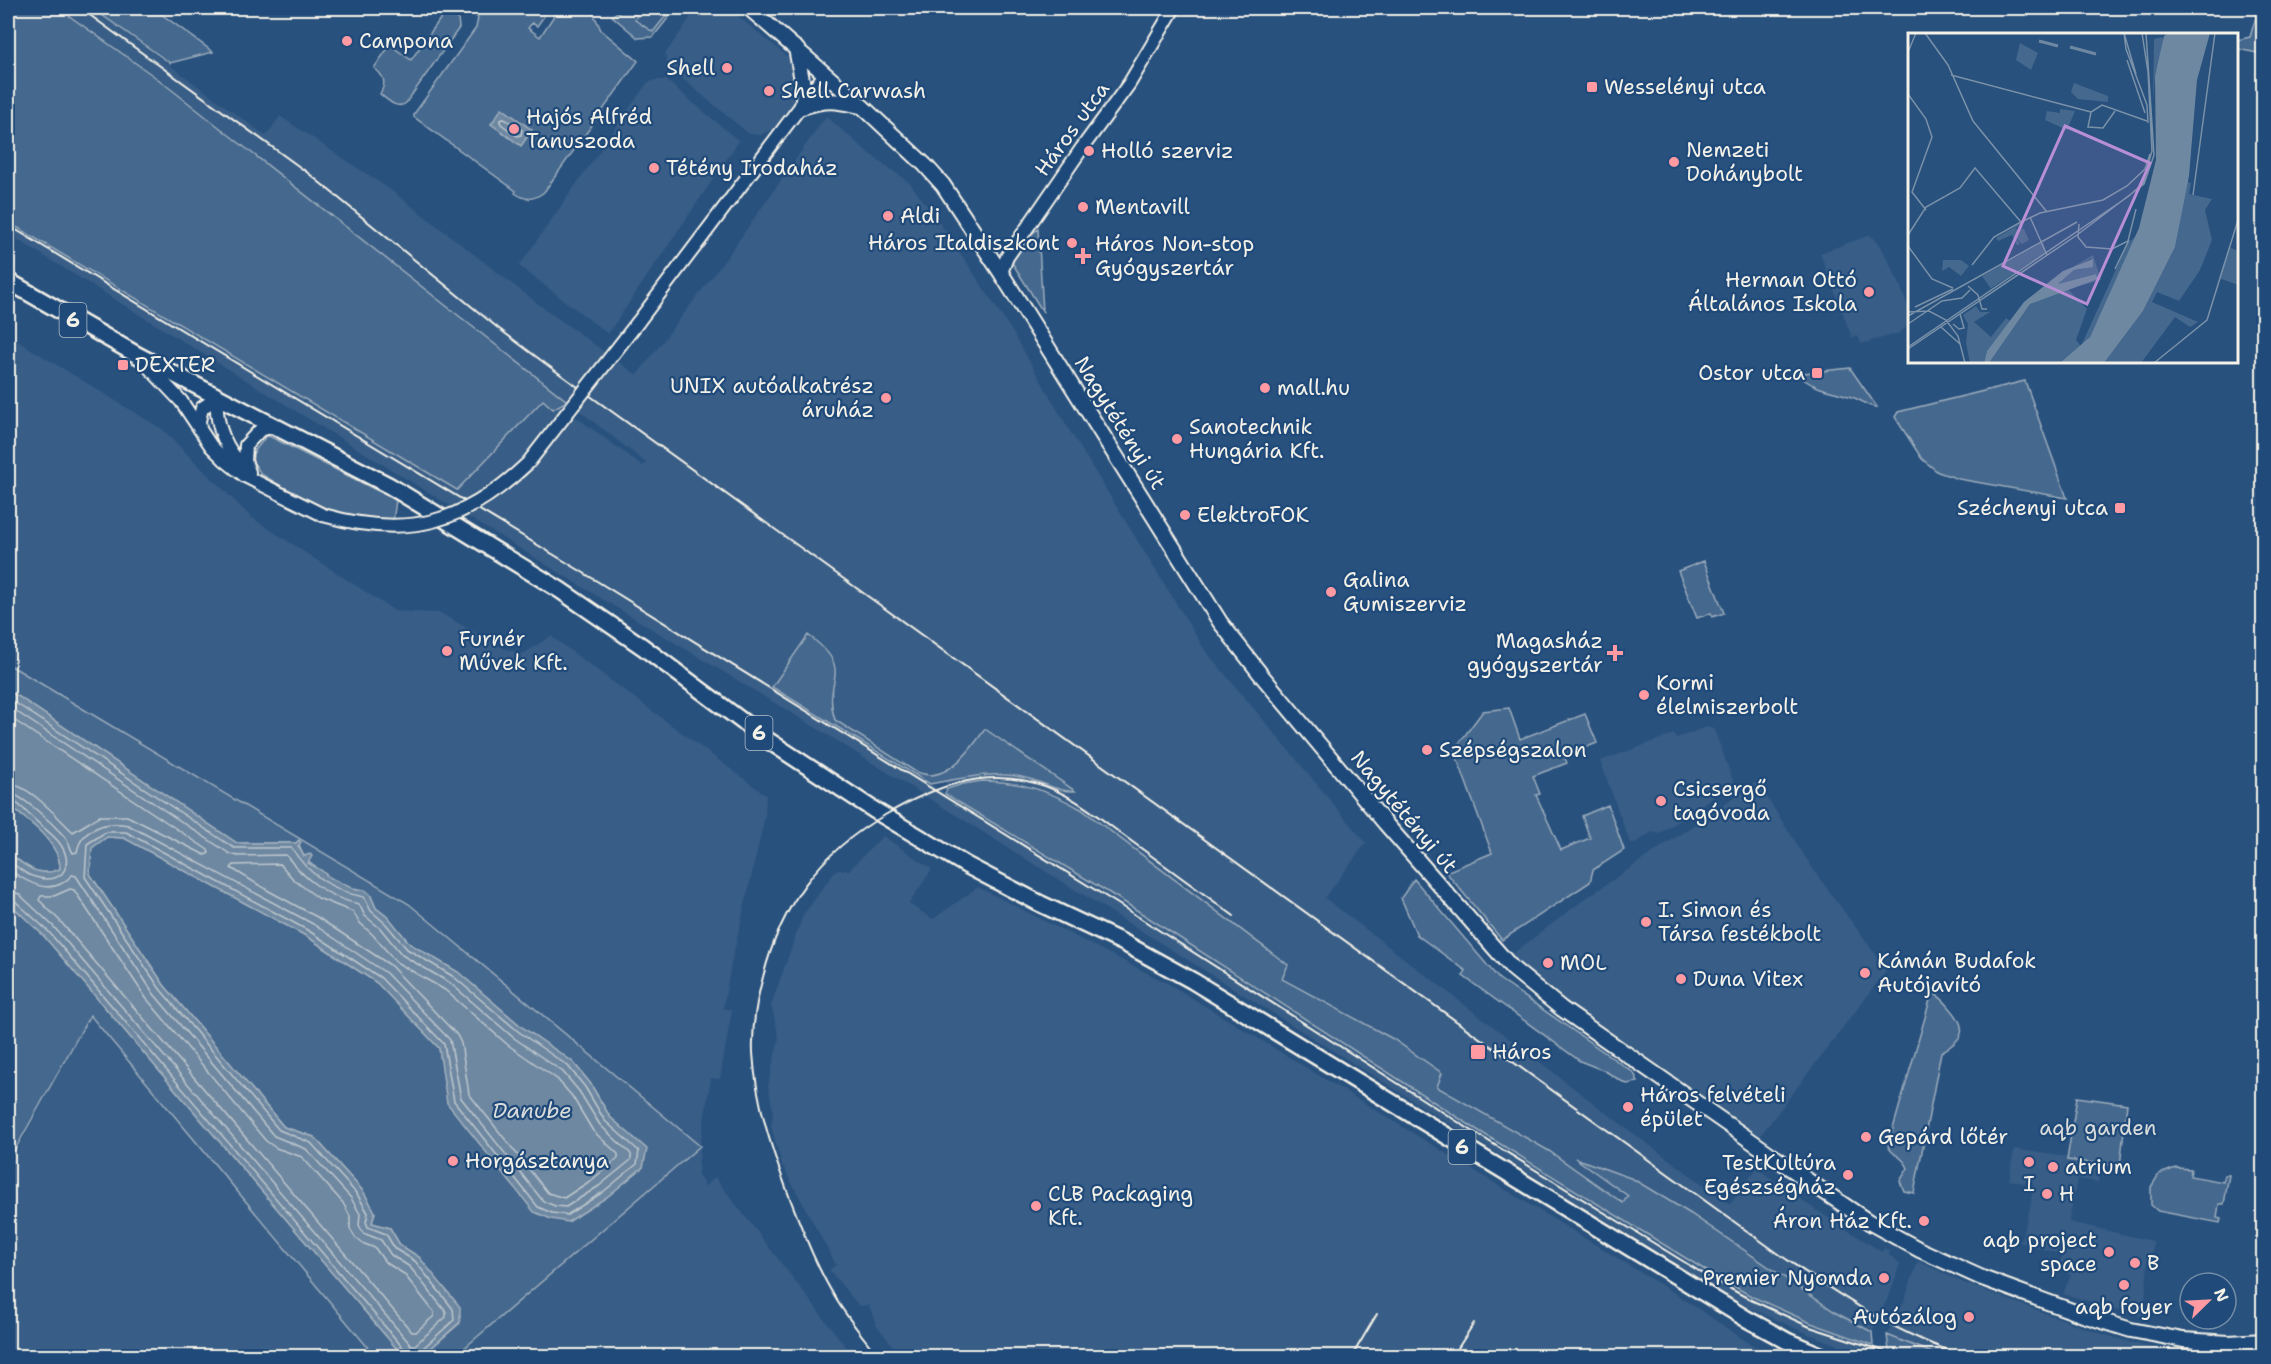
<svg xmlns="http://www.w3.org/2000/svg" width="2271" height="1364" viewBox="0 0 2271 1364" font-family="'Shantell Sans',sans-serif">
  <rect width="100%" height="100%" fill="#28517e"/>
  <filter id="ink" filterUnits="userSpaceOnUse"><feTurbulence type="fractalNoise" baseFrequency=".0167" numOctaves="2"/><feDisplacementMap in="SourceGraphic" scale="12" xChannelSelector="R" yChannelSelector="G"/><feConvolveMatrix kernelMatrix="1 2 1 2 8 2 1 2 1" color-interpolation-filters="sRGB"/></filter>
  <g filter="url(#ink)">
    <path fill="#375d86" d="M 58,8 L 92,8 L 266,136 L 280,116 L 391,190 L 541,306 L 637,375 L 727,257 L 826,116 L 870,154 L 910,183 L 950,237 L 1015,336 L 1070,431 L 1205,650 L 1366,843 L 1325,898 L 1629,1130 L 1730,1204 L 1757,1168 L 1810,1206 L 1882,1252 L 1884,1248 L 1890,1251 L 1889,1255 L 1900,1263 L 1892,1289 L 1872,1332 L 1838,1314 L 1691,1214 L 1633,1179 L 1578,1159 L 1629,1196 L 1623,1204 L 1549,1151 L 1437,1087 L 1441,1073 L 1393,1039 L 1282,978 L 1081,809 L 1045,792 L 1008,781 L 963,784 L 947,789 L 945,781 L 961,776 L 1008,774 L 1028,778 L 1065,791 L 1074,791 L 986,729 L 968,753 L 954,764 L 939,773 L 930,775 L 916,772 L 835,720 L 832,711 L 836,667 L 832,657 L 823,646 L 808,635 L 772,687 L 1121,900 L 1471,1126 L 1710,1273 L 1753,1297 L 1811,1323 L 1873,1345 L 1869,1356 L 1808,1334 L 1747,1307 L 1703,1282 L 821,731 L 574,582 L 8,234 L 8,222 L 457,490 L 543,399 L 553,409 L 561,406 L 643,466 L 646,463 L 158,79 Z
      M 630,8 L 672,8 L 653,32 L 634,20 L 637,16 Z
      M 697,8 L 728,8 L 794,62 L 798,98 L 773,129 L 761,135 L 749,134 L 668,67 L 665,54 Z
      M 655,80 L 666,80 L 739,141 L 608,334 L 519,266 L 647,83 Z
      M 1870,235 L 1882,248 L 1898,280 L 1909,308 L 1909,325 L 1900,333 L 1861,344 L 1858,336 L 1852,338 L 1820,253 Z
      M 8,335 L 162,429 L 251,517 L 395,611 L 440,613 L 503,648 L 523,654 L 551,636 L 766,795 L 765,817 L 731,965 L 723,1008 L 732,1010 L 720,1079 L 711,1078 L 700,1146 L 698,1175 L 705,1186 L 715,1177 L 853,1356 L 455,1356 L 699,1147 L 409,904 L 8,664 Z
      M 1707,727 L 1714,729 L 1734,783 L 1659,834 L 1652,832 L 1634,844 L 1630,843 L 1600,761 L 1674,734 L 1676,738 Z
      M 1757,782 L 1815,872 L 1887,970 L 1757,1140 L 1642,1055 L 1569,1010 L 1508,957 L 1586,898 Z
      M 883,836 L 932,869 L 909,904 L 933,919 L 978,887 L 1171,985 L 1676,1294 L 1761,1351 L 1757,1356 L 901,1356 L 876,1325 L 869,1305 L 859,1306 L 829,1270 L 836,1265 L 782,1165 L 771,1126 L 773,1111 L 768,1085 L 779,1038 L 771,1005 L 803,915 L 836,870 L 849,870 Z
      M 90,1014 L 375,1356 L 8,1356 L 8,1167 Z
      M 2077,1097 L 2127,1104 L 2120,1166 L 2101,1164 L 2098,1182 L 2077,1179 L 2069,1222 L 2153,1241 L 2152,1262 L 2148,1262 L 2144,1317 L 2063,1294 L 2071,1275 L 2058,1270 L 2062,1255 L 2020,1242 L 2030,1208 L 2033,1185 L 2009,1180 L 2014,1149 L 2068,1157 Z
      M 1918,1261 L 1964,1283 L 2096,1332 L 2144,1346 L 2239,1356 L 1983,1356 L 1950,1346 L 1971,1356 L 1940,1356 L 1887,1335 L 1904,1301 Z"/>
    <path fill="#45688e" stroke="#9cacbb" stroke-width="1.5" d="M 8,8 L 58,8 L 158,79 L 567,401 L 553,409 L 543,400 L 457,490 L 8,222 Z
      M 92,8 L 153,8 L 213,52 L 170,63 Z
      M 448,8 L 458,18 L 459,28 L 406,103 C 397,110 388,100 380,94 C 387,82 384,76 374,68 L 390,45 L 411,60 Z
      M 465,8 L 550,8 L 537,26 L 532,23 L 528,28 L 540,37 L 559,8 L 591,8 L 601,30 L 638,61 L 544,192 C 534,200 526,201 515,193 L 516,191 L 414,117 L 414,114 L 476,28 L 478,18 Z
      M 672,8 L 676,8 L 653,37 L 638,38 L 612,16 L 616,13 L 630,10 L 637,16 L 635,20 L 653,32 Z
      M 2254,8 L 2263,8 L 2263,54 L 2237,49 L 2237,40 L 2250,37 L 2256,17 Z
      M 1038,229 L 1043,312 L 1011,261 L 1028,237 Z
      M 1850,368 L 1877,407 C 1868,407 1866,403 1859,400 C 1840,391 1821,392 1803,379 L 1804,373 Z
      M 2025,381 L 2067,498 L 1959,479 L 1938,472 L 1922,459 L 1895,417 L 1898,412 Z
      M 267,435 L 396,500 L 393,522 L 371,522 L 309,503 L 261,474 L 250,457 Z
      M 1704,561 L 1724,613 L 1712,617 L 1711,613 L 1697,618 L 1678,571 Z
      M 808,635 C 858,672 821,678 835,720 L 916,772 C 920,773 926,775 930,775 C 954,774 974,745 985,729 L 1075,791 C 1058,792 1043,782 1026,778 C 993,770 963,778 930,784 L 772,687 Z
      M 8,664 L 409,904 L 700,1146 L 455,1356 L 422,1356 L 460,1323 L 419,1257 L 400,1245 L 390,1228 L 372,1223 L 375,1212 L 363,1191 L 314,1137 L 284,1127 L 164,985 L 90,874 L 91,848 L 107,837 L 124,838 L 306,936 L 377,983 L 439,1048 L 443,1070 L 568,1222 L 607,1197 L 643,1167 L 646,1149 L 610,1117 L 590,1083 L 573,1062 L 522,1027 L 458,972 L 410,944 L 389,918 L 376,908 L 370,894 C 347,887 298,868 299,840 L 296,843 L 237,843 L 16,695 L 8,692 Z
      M 1509,708 L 1520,739 L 1585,714 L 1597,743 L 1564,756 L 1567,763 L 1533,776 L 1540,794 L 1536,795 L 1561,850 L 1590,838 L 1582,816 L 1608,805 L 1624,850 L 1593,870 L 1590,882 L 1502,940 L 1446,872 L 1492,853 L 1457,758 L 1451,754 L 1483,711 Z
      M 982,781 C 1019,781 1048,790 1081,809 L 1288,965 L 1282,979 L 1393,1039 L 1442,1073 L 1437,1087 L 1549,1151 L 1623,1203 L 1628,1196 L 1575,1158 L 1633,1179 L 1691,1214 L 1838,1314 L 1872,1332 L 1873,1345 L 1811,1323 L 1753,1297 L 1710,1273 L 1471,1126 L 1121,900 L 945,794 L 947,789 L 963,784 Z
      M 8,805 C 27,819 61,843 60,869 C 38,879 26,865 8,853 Z
      M 1414,879 L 1499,979 L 1634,1073 L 1638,1082 L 1627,1084 L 1623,1082 L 1605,1071 L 1580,1061 L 1463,976 L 1466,971 L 1417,935 L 1401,898 Z
      M 8,902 L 43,935 L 403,1356 L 375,1356 L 90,1015 L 11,1157 L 8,1167 Z
      M 1932,993 C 1940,996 1944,1001 1950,1008 C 1968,1028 1965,1039 1941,1052 L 1914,1193 L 1904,1191 L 1900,1181 L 1908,1168 C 1902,1154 1893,1157 1888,1146 Z
      M 2077,1097 L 2127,1104 L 2120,1166 L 2067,1160 Z
      M 2176,1168 L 2191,1169 L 2190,1176 L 2223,1182 L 2225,1175 L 2229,1175 L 2224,1204 L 2219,1204 L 2217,1218 L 2221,1219 L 2220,1223 L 2158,1211 L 2151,1205 L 2151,1187 L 2159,1174 Z
      M 1887,1335 L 1940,1356 L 1908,1356 L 1889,1351 Z"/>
    <path fill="#6e88a2" stroke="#a4b2be" stroke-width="1.5" d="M 502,108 L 532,130 L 521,146 L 491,124 Z
      M 8,692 L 16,695 L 237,843 L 296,843 L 299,840 L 301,842 L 298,846 L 304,856 L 310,854 L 312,856 L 308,863 L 321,870 L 330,878 L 356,890 L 365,890 L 370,894 L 376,908 L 389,918 L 410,944 L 458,972 L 522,1027 L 573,1062 L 590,1083 L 610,1117 L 647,1149 L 643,1167 L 607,1197 L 568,1222 L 551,1219 L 534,1212 L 447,1103 L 439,1048 L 377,983 L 306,936 L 124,838 L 107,837 L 92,848 L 90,874 L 164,985 L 284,1127 L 314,1137 L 363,1191 L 375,1212 L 372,1223 L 390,1228 L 400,1245 L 419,1257 L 460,1307 L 460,1322 L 422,1356 L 403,1356 L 43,935 L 8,902 L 8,853 C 25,865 38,879 60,869 C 61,844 27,819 8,805 Z"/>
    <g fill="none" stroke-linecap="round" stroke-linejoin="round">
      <path stroke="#bec7cc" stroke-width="1.5" d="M 503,118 L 522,130 L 521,135 L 517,136 L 501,124 L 500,121 Z
        M 8,698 L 234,848 L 292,848 C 306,873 335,892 364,897 L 371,911 L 385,923 L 407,949 L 454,977 L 519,1032 L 568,1066 L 585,1087 L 605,1121 L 639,1151 L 637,1164 L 603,1192 L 567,1215 L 552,1213 L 538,1207 L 454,1101 L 444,1044 L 381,978 L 309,931 L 126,832 L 106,832 L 87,844 L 85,877 L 160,989 L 279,1130 L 311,1143 L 357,1194 L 368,1213 L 366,1222 L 368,1227 L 386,1234 L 395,1249 L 415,1261 L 453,1309 L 454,1320 L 421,1350 L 419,1356
        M 8,706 L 230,854 L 238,856 L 286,855 C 303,878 330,899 359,904 L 365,916 L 380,928 L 402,955 L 450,983 L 514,1038 L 563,1072 L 579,1091 L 600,1125 L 631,1154 L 631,1160 L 599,1186 L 566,1207 L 555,1206 L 543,1201 L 461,1098 L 450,1040 L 386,973 L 313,924 L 128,825 C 107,821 81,828 77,852 L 73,853 C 70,848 68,841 64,836 C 54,825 22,794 8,793
        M 8,716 L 208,850 L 209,853 L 205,855 L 127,816 L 100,816 L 73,832 C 58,818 29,784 8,784
        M 8,800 C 18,801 26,812 34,819 C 41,826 51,833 58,841 C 76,863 64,886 35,877 C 25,875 16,866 8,860
        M 280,864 L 294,880 L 318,898 L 353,912 L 360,923 L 373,935 L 396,962 L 445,990 L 508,1045 L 557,1079 L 572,1096 L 593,1131 L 618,1154 L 618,1158 L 593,1179 L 564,1198 L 548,1193 L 469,1094 L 461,1043 L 457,1035 L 390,965 L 317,917 L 267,890 L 231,868 L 234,865 Z
        M 8,869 C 28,883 52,898 72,875 L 76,876 L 154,994 L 274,1136 L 306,1149 L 351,1198 L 360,1214 L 359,1225 L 363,1233 L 381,1240 L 391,1255 L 410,1267 L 446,1312 L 446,1317 L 415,1345 L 411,1345 L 53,926 L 19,894 L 8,890
        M 70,889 L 74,890 L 146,998 L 266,1141 L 276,1148 L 302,1157 L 343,1203 L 350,1216 L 350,1229 L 355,1237 L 362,1243 L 375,1248 L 385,1262 L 404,1274 L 434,1312 L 434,1316 L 416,1332 L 412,1332 L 60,921 L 39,900 L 41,896 L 54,896 Z
        M 8,898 L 14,900 L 48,931 L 405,1350 L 407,1356"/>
      <defs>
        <path id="tertiary" d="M 1001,273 L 1007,257 L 1082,148 L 1129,84 L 1174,8
          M 638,322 L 825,74
          M 144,362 L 181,401 L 211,446 L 225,460 L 245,476 L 323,515
          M 217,398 C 215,425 225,448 244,468
          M 200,429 L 199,421 L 202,408 L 217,398
          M 249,472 L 245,461 L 246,445 L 260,430 L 274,426"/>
        <path id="secondary" d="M 749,8 L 863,107 L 925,165 L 943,185 L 1001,273 L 1220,622 L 1262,676 L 1385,823 L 1512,968 L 1562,1009 L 1823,1191 L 1869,1222 L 1920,1250 L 1982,1278 L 2083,1315 L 2131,1330 L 2183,1340 L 2229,1343 L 2264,1341
          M 796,48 L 804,91 L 802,107 C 826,99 835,100 860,106"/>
        <path id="primary" d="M 8,281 L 139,356 L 390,486 L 560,590 L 643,647 L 766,739 L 874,810 L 966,865 L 1041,904 L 1124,943 L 1193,981 L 1745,1318 L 1789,1342 L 1822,1356"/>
      </defs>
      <use href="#tertiary" stroke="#f4f1e8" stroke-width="16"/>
      <use href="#secondary" stroke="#f4f1e8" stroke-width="18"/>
      <use href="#primary" stroke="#f4f1e8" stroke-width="20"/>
      <use href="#tertiary" stroke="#1f4a7a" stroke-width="12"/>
      <use href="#secondary" stroke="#1f4a7a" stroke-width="14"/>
      <use href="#primary" stroke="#1f4a7a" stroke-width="15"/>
      <path stroke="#f4f1e8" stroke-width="2" d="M 80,8 L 308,173 L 498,328 L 546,364 L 1783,1257 C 1841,1296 1899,1336 1966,1356
        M 8,225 L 579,570 L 1118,904 L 1469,1129 L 1707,1276 L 1751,1300 L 1810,1327 L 1899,1356
        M 878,1356 C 864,1338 848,1319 836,1299 C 817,1268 804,1234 791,1201 C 773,1154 756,1104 753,1053 C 752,1027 756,1002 763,977 C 781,905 820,852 885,815 C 931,788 981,768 1035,783 C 1070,792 1098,817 1127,838 C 1163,864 1198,890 1234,916
        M 1352,1356 L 1377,1314
        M 1453,1356 L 1474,1323"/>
      <defs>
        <path id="tertiary-bridge" d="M 323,515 C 408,539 464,524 528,463 L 638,322"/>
      </defs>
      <use href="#tertiary-bridge" stroke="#f4f1e8" stroke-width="16" stroke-linecap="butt"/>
      <use href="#tertiary-bridge" stroke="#1f4a7a" stroke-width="12"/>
    </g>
  </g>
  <g fill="#ff9aa2" stroke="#1f4a7a" stroke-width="2">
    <circle cx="347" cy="41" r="6"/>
    <circle cx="727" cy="68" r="6"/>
    <rect x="1586" y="81" width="12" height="12" rx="3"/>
    <circle cx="769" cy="91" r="6"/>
    <circle cx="514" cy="129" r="6"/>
    <circle cx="1089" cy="151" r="6"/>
    <circle cx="1674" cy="162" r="6"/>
    <circle cx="654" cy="168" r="6"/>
    <circle cx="1083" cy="207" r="6"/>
    <circle cx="888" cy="216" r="6"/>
    <circle cx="1072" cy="243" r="6"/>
    <path d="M1080 247h6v6h6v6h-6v6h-6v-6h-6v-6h6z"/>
    <circle cx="1869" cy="292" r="6"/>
    <rect x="117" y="359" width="12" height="12" rx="3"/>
    <rect x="1811" y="367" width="12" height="12" rx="3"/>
    <circle cx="1265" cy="388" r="6"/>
    <circle cx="886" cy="398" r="6"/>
    <circle cx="1177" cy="439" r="6"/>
    <rect x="2114" y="502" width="12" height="12" rx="3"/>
    <circle cx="1185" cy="515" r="6"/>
    <circle cx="1331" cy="592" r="6"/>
    <circle cx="447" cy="651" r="6"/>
    <path d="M1612 644h6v6h6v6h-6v6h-6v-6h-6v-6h6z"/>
    <circle cx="1644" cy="695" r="6"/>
    <circle cx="1427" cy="750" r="6"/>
    <circle cx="1661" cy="801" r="6"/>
    <circle cx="1646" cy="922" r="6"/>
    <circle cx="1548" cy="963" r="6"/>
    <circle cx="1865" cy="973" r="6"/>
    <circle cx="1681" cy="979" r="6"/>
    <rect x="1470" y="1044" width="16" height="16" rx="3"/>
    <circle cx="1628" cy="1107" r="6"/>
    <circle cx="1866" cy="1137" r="6"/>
    <circle cx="453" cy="1161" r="6"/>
    <circle cx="2029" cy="1162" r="6"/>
    <circle cx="2053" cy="1167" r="6"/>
    <circle cx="1848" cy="1175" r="6"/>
    <circle cx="2047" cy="1194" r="6"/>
    <circle cx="1036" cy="1206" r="6"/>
    <circle cx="1924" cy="1221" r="6"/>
    <circle cx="2109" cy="1252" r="6"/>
    <circle cx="2135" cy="1263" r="6"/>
    <circle cx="1884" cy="1278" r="6"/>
    <circle cx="2124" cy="1285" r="6"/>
    <circle cx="1969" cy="1317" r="6"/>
  </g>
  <g text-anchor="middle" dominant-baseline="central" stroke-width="4.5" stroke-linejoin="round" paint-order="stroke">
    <g fill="#1f4a7a" stroke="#b4bfc7" stroke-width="1.5">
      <rect x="59.5" y="303" width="27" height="34" rx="4.5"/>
      <rect x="745.5" y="716" width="27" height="34" rx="4.5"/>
      <rect x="1448.5" y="1130" width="27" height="34" rx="4.5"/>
    </g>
    <g font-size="20" font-weight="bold" fill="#f4f1e8">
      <text x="73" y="320">6</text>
      <text x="759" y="733">6</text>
      <text x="1462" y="1147">6</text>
    </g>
    <g font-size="21" fill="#f4f1e8" stroke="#1f4a7a" text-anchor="start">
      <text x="359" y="41">Campona</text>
      <text x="715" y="68" text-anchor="end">Shell</text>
      <text x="1604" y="87">Wesselényi utca</text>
      <text x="781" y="91">Shell Carwash</text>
      <text x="526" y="117">Hajós Alfréd<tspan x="526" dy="24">Tanuszoda</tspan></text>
      <text x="1686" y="150">Nemzeti<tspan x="1686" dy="24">Dohánybolt</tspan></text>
      <text x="1101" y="151">Holló szerviz</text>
      <text x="666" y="168">Tétény Irodaház</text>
      <text x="1095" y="207">Mentavill</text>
      <text x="900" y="216">Aldi</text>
      <text x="1060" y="243" text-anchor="end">Háros Italdiszkont</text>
      <text x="1095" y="244">Háros Non-stop<tspan x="1095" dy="24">Gyógyszertár</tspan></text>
      <text x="1857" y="280" text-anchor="end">Herman Ottó<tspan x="1857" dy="24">Általános Iskola</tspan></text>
      <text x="135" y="365">DEXTER</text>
      <text x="1805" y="373" text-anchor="end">Ostor utca</text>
      <text x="874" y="386" text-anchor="end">UNIX autóalkatrész<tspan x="874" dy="24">áruház</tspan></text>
      <text x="1277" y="388">mall.hu</text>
      <text x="1189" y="427">Sanotechnik<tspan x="1189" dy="24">Hungária Kft.</tspan></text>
      <text x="2108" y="508" text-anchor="end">Széchenyi utca</text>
      <text x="1197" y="515">ElektroFOK</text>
      <text x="1343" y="580">Galina<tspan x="1343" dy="24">Gumiszerviz</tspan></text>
      <text x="459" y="639">Furnér<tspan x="459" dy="24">Művek Kft.</tspan></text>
      <text x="1603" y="641" text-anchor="end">Magasház<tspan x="1603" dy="24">gyógyszertár</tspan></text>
      <text x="1656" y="683">Kormi<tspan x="1656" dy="24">élelmiszerbolt</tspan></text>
      <text x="1439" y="750">Szépségszalon</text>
      <text x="1673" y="789">Csicsergő<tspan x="1673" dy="24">tagóvoda</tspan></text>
      <text x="1658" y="910">I. Simon és<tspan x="1658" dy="24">Társa festékbolt</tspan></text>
      <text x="1877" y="961">Kámán Budafok<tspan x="1877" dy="24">Autójavító</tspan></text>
      <text x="1560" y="963">MOL</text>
      <text x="1693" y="979">Duna Vitex</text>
      <text x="1492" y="1052">Háros</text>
      <text x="1640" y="1095">Háros felvételi<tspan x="1640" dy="24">épület</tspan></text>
      <text x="1878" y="1137">Gepárd lőtér</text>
      <text x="465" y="1161">Horgásztanya</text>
      <text x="1836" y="1163" text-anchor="end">TestKultúra<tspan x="1836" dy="24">Egészségház</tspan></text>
      <text x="2065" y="1167">atrium</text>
      <text x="2029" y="1184" text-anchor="middle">I</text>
      <text x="1048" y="1194">CLB Packaging<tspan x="1048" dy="24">Kft.</tspan></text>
      <text x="2059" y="1194">H</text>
      <text x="1912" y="1221" text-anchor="end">Áron Ház Kft.</text>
      <text x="2097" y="1240" text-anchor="end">aqb project<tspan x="2097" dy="24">space</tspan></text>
      <text x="2147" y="1263">B</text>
      <text x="1872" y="1278" text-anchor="end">Premier Nyomda</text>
      <text x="2124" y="1307" text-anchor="middle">aqb foyer</text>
      <text x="1957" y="1317" text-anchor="end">Autózálog</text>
    </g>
    <g font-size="21" fill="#f4f1e8" stroke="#1f4a7a">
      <text transform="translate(1072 129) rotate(-54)">Háros utca</text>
      <text transform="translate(1120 423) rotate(58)">Nagytétényi út</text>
      <text transform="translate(1404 812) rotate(50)">Nagytétényi út</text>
    </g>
    <g font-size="21" fill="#dadcda" stroke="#1f4a7a">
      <text x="2098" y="1128">aqb garden</text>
    </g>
    <g font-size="22" font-style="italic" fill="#d9dcda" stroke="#1f4a7a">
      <text x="532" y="1110">Danube</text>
    </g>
  </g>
  <g transform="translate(1908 33)">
    <rect width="330" height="330" fill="#28517e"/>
    <path d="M 254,4 L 257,9 L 247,42 L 245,68 L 246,6 ZM 112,10 L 130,20 L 123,37 L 108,27 ZM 166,50 L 200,63 L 200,69 L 170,66 L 163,59 ZM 152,76 L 167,78 L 159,97 L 137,87 L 139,78 L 152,80 ZM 279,149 L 283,150 L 281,161 L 304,166 L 297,177 L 304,207 L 292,237 L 271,268 L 249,259 L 244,269 L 290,289 L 282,294 L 267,284 L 233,330 L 196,330 L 235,278 L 267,214 ZM 113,190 L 115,194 L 115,195 L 109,195 L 115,194 L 113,191 L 107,196 L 116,196 L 121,207 L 114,211 L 108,205 L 112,211 L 109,212 L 104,202 L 90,208 L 88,205 ZM 228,203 L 182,304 L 172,316 L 152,330 L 81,330 L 122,271 L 154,256 L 190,246 L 188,241 L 150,251 L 166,237 L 176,236 L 184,225 L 135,252 L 185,222 L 193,247 L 160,256 L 179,276 L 168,307 L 173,313 L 220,210 ZM 135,209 L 138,219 L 73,262 L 83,256 L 74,243 ZM 321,214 L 330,218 L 330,252 L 311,245 ZM 53,227 L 61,233 L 53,243 L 41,234 L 34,238 L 35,227 ZM 68,273 L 72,279 L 82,279 L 66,289 L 83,304 L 98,285 L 102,288 L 79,318 L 76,330 L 62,330 L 58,310 L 60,291 L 55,282 Z" fill="#45688e"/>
    <path d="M 261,0 L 302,0 L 289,47 L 281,143 L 267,214 L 235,278 L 196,330 L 152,330 L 182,304 L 231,195 L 248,127 L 247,43 L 256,3 ZM 185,226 L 185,234 L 166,237 L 150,251 L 188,241 L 190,246 L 122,271 L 81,330 L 76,330 L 79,318 L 116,269 L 155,238 Z" fill="#6e88a2"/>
    <path fill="none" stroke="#6e88a2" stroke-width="3" d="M 131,8 L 150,13M 162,14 L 188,21"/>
    <path fill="none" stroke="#7a91a8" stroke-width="1.5" d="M 17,0 L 40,32 L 65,88 L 139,179M 216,0 L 218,16 L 239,72 L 240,90M 216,0 L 228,41M 0,19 L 8,0M 219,27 L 237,80M 43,42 L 183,79M 0,61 L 18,86 L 24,104 L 4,159 L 18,177M 207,78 L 195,95 L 180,94 L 183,79 L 194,72 L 239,88M 285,162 L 307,0M 122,184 L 139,222M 171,191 L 170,204 L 178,214 L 204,216 L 220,208 L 228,176M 0,202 L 18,174 L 52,155 L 67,135 L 113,189M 0,213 L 24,246 L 45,255M 64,232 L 86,204 L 111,190 L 132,180 L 195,167 L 219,153 L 237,136 L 242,121M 207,236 L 221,207M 60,253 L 70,262 L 74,276 L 79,276M 7,274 L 45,256M 0,279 L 21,278 L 38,287 L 50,303 L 57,330M 0,283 L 169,189M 0,291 L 34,268 L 54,265 L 62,257M 45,291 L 51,296 L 56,295 L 52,281M 33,294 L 52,311M 0,314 L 221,163 L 235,150 L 244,118 L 240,39 L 234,0M 0,316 L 169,202 L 236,151 L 246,122 L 238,0M 246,330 L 299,287 L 330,187"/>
    <path fill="#b88ed4" fill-opacity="0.15" stroke="#b88ed4" stroke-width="3" d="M 157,93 L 242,130 L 179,271 L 95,233 Z"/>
    <rect width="330" height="330" fill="none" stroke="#f4f1e8" stroke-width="3"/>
  </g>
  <rect width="2271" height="1364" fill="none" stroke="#1f4a7a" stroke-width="30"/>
  <rect x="15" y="15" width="2241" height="1334" fill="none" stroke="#f4f1e8" stroke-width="2" filter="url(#ink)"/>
  <g transform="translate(2208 1301) rotate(66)"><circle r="28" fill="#1f4a7a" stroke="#748da6" stroke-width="1.5"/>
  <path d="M0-4.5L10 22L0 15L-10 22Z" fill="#ff9aa2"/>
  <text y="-9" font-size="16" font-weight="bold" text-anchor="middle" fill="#f4f1e8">N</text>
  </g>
</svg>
